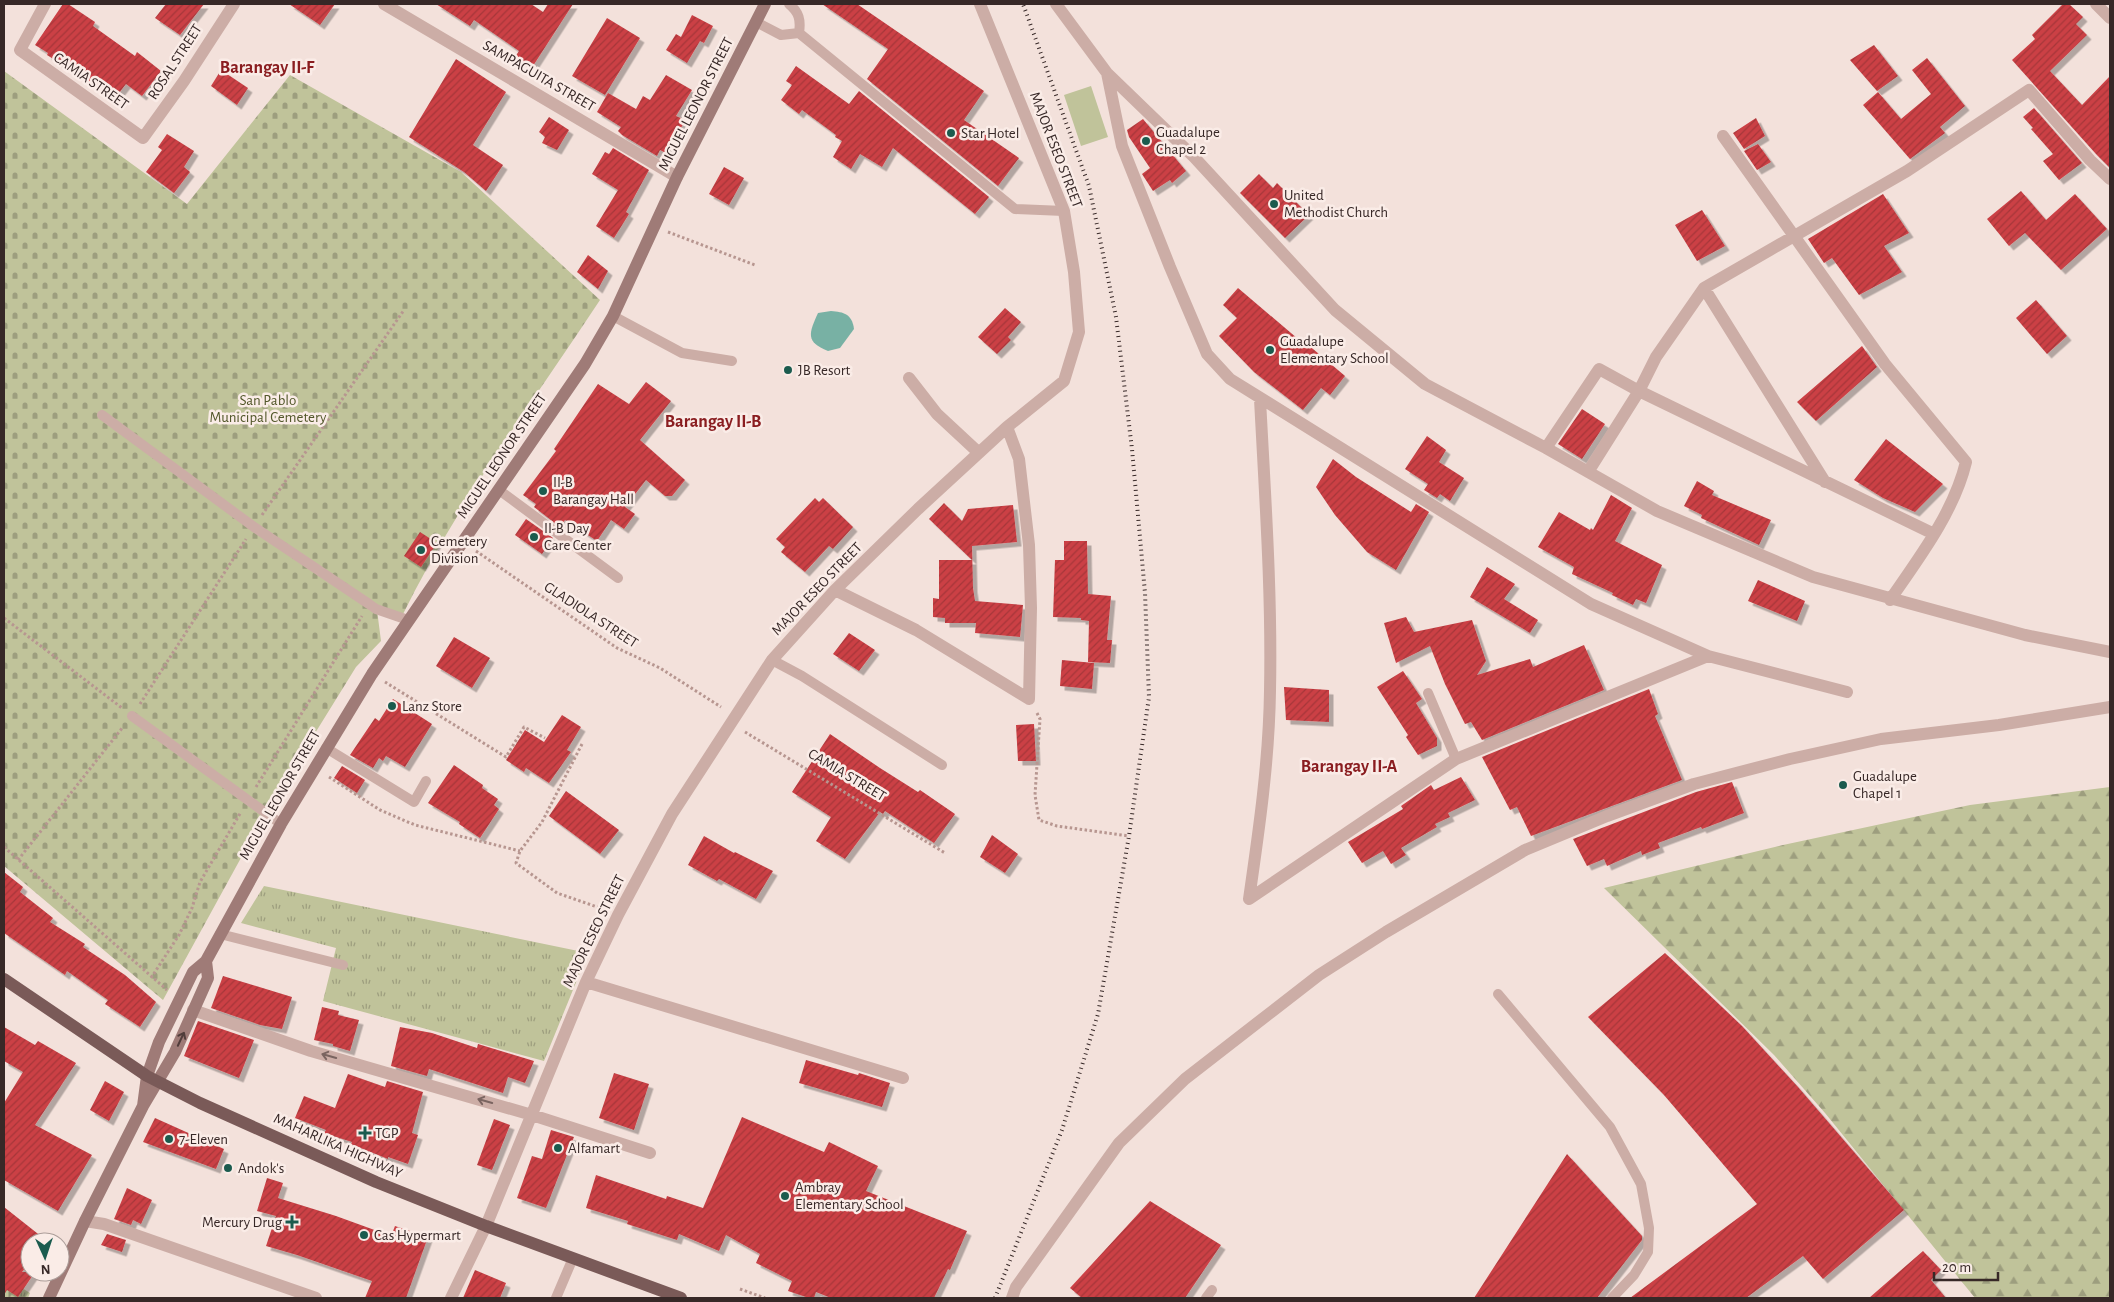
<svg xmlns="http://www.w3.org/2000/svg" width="2114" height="1302" viewBox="0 0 2114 1302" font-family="'Alegreya Sans',sans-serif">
  <defs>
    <pattern id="grass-tufts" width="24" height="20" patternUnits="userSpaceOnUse" patternTransform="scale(1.25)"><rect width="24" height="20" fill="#c0c39a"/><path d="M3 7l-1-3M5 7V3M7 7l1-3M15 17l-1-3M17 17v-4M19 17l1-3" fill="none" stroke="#9d9e7e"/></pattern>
    <pattern id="forest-firs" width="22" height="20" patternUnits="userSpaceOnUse" patternTransform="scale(1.25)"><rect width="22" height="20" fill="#c0c39a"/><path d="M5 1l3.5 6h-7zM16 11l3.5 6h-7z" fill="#9d9e7e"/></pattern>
    <pattern id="cemetery-stones" width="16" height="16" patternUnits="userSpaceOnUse" patternTransform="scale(1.25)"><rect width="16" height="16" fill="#c0c39a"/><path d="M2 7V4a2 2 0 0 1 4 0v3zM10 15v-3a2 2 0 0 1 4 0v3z" fill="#9d9e7e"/></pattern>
    <pattern id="building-hatch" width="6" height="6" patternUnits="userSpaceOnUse" patternTransform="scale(1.25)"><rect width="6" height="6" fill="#cb4045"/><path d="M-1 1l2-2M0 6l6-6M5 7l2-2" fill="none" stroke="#a6363a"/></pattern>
    <filter id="shadow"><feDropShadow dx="4.5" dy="4.5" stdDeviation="0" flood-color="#0004"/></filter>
  </defs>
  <rect width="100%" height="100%" fill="#f3e1db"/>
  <path fill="url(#grass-tufts)" d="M 264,886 L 588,953 L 544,1061 L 323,1001 L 336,948 L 241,923 Z
    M 4,1277 L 30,1293 L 28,1298 L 4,1298 Z"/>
  <path fill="url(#forest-firs)" d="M 2110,787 L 2110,1298 L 1975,1298 L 1825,1113 L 1774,1055 L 1604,888 L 1783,845 L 1970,805 Z"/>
  <path fill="url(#cemetery-stones)" d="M 4,71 L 187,204 L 290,75 L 461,172 L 600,300 C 531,404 456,506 401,618 L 377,610 L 381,641 L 356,667 L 265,814 L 163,1000 L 4,866 Z"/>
  <path fill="#c0c39a" d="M 1091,86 L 1108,137 L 1081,146 L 1064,95 Z"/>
  <path fill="#78b1a4" d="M 831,311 C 844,312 852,314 854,329 L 840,348 L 828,351 C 805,342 809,333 818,313 Z"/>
  <path fill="url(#building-hatch)" filter="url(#shadow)" d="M 63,4 L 68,4 L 95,22 L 93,26 L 135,56 L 137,52 L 161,71 L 142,96 L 126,84 L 115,98 L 47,55 L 48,53 L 35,45 Z
    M 166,4 L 204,4 L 180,35 L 155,18 Z
    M 289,4 L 335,4 L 320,25 Z
    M 436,4 L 531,4 L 543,12 L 548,4 L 573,4 L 531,69 L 515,57 L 519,51 L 474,20 L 470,26 Z
    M 822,4 L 857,4 L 984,91 L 964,120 L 1019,158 L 998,186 L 867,79 L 888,49 Z
    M 2063,4 L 2069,4 L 2083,17 L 2076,24 L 2087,35 L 2050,71 L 2082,105 L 2110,76 L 2110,168 L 2096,154 L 2012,60 L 2035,39 L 2032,35 Z
    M 692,15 L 713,26 L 704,43 L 700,41 L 687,63 L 666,50 L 676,34 L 681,37 Z
    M 607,18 L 640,38 L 605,95 L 572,76 Z
    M 1874,45 L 1898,76 L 1877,91 L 1850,60 Z
    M 1927,58 L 1965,106 L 1940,127 L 1945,133 L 1910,159 L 1863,105 L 1878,92 L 1901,119 L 1931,94 L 1912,70 Z
    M 456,59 L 506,92 L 473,145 L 503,165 L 486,191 L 464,172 L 409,137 Z
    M 796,66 L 849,104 L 859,91 L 989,197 L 975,214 L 893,148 L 882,167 L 860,154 L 851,169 L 833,157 L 842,141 L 835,137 L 836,135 L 802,110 L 799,114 L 781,100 L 792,85 L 786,81 Z
    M 221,70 L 248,88 L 237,105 L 211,86 Z
    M 666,75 L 692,90 L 676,116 L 685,120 L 668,154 L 660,150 L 657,156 L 622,135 L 618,131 L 621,127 L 597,112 L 608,93 L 636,109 L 643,96 L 650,100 Z
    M 2034,108 L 2082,163 L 2059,180 L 2043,161 L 2053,154 L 2031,129 L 2033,128 L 2023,117 Z
    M 549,117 L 569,130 L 557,150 L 542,143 L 545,137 L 539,132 Z
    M 1756,118 L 1765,136 L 1744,149 L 1733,133 Z
    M 1143,119 L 1186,171 L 1172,183 L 1170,180 L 1153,191 L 1142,174 L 1150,168 L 1129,137 L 1127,130 Z
    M 167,134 L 194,151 L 184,167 L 190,172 L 174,193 L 146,172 L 162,150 L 158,147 Z
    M 1758,144 L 1771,162 L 1757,170 L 1744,151 Z
    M 613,148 L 649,170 L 626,212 L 629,214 L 614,238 L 596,226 L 618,190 L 592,174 L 605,152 L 609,154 Z
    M 724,167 L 744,178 L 729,205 L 709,194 Z
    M 1259,174 L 1273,188 L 1277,183 L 1309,215 L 1285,238 L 1240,193 Z
    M 2021,191 L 2046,220 L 2075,194 L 2107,229 L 2061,270 L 2025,233 L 2009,246 L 1987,219 Z
    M 1883,194 L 1909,233 L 1884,246 L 1902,272 L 1859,295 L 1832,258 L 1824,263 L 1808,239 Z
    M 1702,210 L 1725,246 L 1697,261 L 1675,225 Z
    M 588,255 L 608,271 L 598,289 L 577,272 Z
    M 1238,288 L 1298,339 L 1300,338 L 1345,376 L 1330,395 L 1321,388 L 1303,410 L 1254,372 L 1219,336 L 1237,318 L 1223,305 Z
    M 2036,300 L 2067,336 L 2047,354 L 2016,318 Z
    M 1005,308 L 1021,322 L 1008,337 L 1011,340 L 997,354 L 978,337 Z
    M 1862,346 L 1877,367 L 1816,421 L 1797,402 Z
    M 646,382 L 671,401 L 640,440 L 685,480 L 672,496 L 665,496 L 646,480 L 625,507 L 635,514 L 624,529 L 611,520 L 597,541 L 565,520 L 560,527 L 534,507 L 536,504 L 523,495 L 556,451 L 554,449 L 598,384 L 629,404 Z
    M 1582,409 L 1605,424 L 1582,459 L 1558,444 Z
    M 1427,436 L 1446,450 L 1439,462 L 1464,478 L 1450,501 L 1440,494 L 1437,498 L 1424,490 L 1428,484 L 1405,469 Z
    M 1886,439 L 1943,484 L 1915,512 L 1883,498 L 1854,480 Z
    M 1333,459 L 1356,477 L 1411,512 L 1416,504 L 1429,512 L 1396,570 L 1367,552 L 1335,515 L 1316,487 Z
    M 1697,481 L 1714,491 L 1712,495 L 1771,520 L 1759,545 L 1701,518 L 1702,515 L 1684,506 Z
    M 1611,495 L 1632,508 L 1615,541 L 1662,565 L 1646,603 L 1636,599 L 1633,605 L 1612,595 L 1613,593 L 1572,574 L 1574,567 L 1538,547 L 1559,512 L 1590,530 L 1591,528 L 1593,530 Z
    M 815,498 L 819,502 L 823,498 L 853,527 L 833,549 L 829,546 L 805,572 L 781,552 L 785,547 L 776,539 Z
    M 944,503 L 962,521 L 968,509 L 1013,505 L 1017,542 L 972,546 L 973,588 L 975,601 L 1023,605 L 1020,637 L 975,633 L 976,623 L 945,623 L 945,618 L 933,617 L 933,598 L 939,599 L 939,560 L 972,560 L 929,519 Z
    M 526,519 L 553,538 L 542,554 L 515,535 Z
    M 420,532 L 437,543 L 421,567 L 404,556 Z
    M 1064,541 L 1087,541 L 1088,594 L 1111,596 L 1107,640 L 1112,640 L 1110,663 L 1088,662 L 1089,621 L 1081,620 L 1081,618 L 1053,617 L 1055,560 L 1064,560 Z
    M 1487,567 L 1515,584 L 1504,599 L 1538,620 L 1530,633 L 1470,597 Z
    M 1758,580 L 1805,601 L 1797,621 L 1748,601 Z
    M 1406,617 L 1414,632 L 1472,620 L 1486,661 L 1477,675 L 1530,659 L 1533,667 L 1584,645 L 1604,690 L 1482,740 L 1471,722 L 1465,724 L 1445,684 L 1430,646 L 1396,663 L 1384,623 Z
    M 849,633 L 875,650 L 859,671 L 833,654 Z
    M 454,637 L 490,658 L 472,688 L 436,666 Z
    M 1062,660 L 1094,663 L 1092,689 L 1060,686 Z
    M 1403,671 L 1422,699 L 1416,703 L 1437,738 L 1437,746 L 1418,755 L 1406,737 L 1408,735 L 1377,687 Z
    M 1284,687 L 1329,690 L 1329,722 L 1286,720 Z
    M 1649,689 L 1658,714 L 1655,716 L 1682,780 L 1531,836 L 1517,807 L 1510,810 L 1482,757 Z
    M 393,699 L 432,724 L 405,767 L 386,756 L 383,761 L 379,758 L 373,768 L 350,755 L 375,718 L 379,721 Z
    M 562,715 L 581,727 L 567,750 L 571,752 L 549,783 L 526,768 L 524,772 L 506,760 L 525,730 L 544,742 Z
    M 1034,724 L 1036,761 L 1018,761 L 1016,725 Z
    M 830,734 L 880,768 L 918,792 L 920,790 L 955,814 L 934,843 L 885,811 L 883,814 L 880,812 L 845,859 L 816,841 L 831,817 L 792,792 Z
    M 454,765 L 483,785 L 482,788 L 498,799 L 494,805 L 499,809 L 480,838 L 459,824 L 460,822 L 428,803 Z
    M 342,766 L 365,780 L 357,793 L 334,778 Z
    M 1461,777 L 1475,800 L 1448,813 L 1450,817 L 1435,824 L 1437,827 L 1401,848 L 1406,855 L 1391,864 L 1383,851 L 1362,863 L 1348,842 L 1403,809 L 1401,806 L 1431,785 L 1434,790 Z
    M 1732,782 L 1744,813 L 1702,829 L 1701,827 L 1658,843 L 1660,848 L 1642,855 L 1641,851 L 1607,866 L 1604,859 L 1587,866 L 1573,839 L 1696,792 Z
    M 566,791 L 619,830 L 600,854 L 549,816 Z
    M 992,835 L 1018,854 L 1005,873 L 980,857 Z
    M 704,836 L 734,853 L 735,852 L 773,871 L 756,899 L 719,879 L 717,881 L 688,865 Z
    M 4,872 L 23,887 L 20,892 L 53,918 L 50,922 L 85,944 L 83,947 L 125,975 L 156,1002 L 140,1027 L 105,1004 L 108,1000 L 67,971 L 65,975 L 4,933 Z
    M 1665,953 L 1742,1026 L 1798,1087 L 1904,1210 L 1823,1279 L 1803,1256 L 1746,1298 L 1630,1298 L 1757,1204 L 1664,1095 L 1588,1017 Z
    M 223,976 L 292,997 L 282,1029 L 260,1025 L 211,1008 Z
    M 322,1007 L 339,1011 L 338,1015 L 359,1020 L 350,1051 L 333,1046 L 333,1044 L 314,1040 Z
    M 198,1021 L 254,1040 L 239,1078 L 184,1056 Z
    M 4,1027 L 35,1045 L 38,1041 L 76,1063 L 35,1125 L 92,1155 L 58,1211 L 4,1180 L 4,1103 L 23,1072 L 4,1061 Z
    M 400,1027 L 432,1033 L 477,1048 L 478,1044 L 534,1061 L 525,1083 L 508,1077 L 503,1093 L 429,1069 L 427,1076 L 391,1066 Z
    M 806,1060 L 858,1075 L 859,1073 L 890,1083 L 882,1107 L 799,1083 Z
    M 614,1073 L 649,1084 L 634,1130 L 599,1118 Z
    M 348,1074 L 385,1087 L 387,1081 L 423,1092 L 412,1133 L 418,1135 L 408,1164 L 388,1157 L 388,1159 L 351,1144 L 352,1142 L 324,1133 L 326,1130 L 295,1118 L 304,1096 L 335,1108 Z
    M 105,1081 L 124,1092 L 109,1121 L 90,1110 Z
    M 742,1117 L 824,1152 L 829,1142 L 878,1166 L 866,1191 L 967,1231 L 950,1270 L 948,1269 L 934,1298 L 831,1298 L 816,1292 L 814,1298 L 809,1298 L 788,1291 L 792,1281 L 756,1263 L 760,1254 L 726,1235 L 719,1251 L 679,1234 L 677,1240 L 627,1224 L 628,1221 L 586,1208 L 596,1175 L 666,1199 L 667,1196 L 703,1208 Z
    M 155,1118 L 224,1149 L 216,1169 L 143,1142 Z
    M 494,1119 L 510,1125 L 492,1170 L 477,1165 Z
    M 551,1130 L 574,1137 L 546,1208 L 517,1198 L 532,1156 L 542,1159 Z
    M 1567,1154 L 1642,1236 L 1642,1240 L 1597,1298 L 1474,1298 Z
    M 267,1178 L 283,1183 L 278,1198 L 336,1216 L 391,1236 L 395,1226 L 428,1237 L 406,1298 L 365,1298 L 372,1281 L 297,1255 L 266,1246 L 276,1216 L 257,1211 Z
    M 127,1188 L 152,1200 L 141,1224 L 133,1220 L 131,1225 L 114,1219 Z
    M 1150,1201 L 1221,1245 L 1185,1298 L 1082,1298 L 1070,1288 Z
    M 4,1207 L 47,1241 L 30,1242 L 30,1262 L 22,1272 L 35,1272 L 18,1297 L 7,1290 L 4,1295 Z
    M 107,1234 L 126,1240 L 122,1252 L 101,1245 Z
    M 1923,1251 L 1941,1270 L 1931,1280 L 1946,1298 L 1869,1298 Z
    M 475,1270 L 506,1283 L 500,1298 L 463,1298 Z"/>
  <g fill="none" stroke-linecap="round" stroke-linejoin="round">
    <path stroke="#b79690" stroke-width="3" stroke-dasharray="2.5 2.5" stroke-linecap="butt" d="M 668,232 L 755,265
      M 262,515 L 404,310
      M 476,551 L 617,648 L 660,668 L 721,707
      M 4,618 L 122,708
      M 385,682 L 506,757 L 524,727 L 545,738
      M 140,704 L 246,539
      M 1037,713 L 1040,719 L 1035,795 L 1039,820 L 1057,826 L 1129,836
      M 745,732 L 945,853
      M 582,744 L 542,822 L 520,851 L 516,863 L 557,893 L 603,909
      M 329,777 L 380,810 L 415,825 L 520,851
      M 256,787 L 362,616
      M 4,847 L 167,990
      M 18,860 L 123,727
      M 151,978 L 179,935 L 192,908 L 200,882 L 241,812
      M 740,1289 L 765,1298"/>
    <path stroke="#ccada6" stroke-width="10" d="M 756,22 L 781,35 L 799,33 C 801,20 799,12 789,4
      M 799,33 L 1015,209 L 1064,211
      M 613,316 L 682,353 L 732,361
      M 102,415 L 254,527 L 369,604 L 376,609 L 408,620
      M 499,490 L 618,578
      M 772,660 L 802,676 L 942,765
      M 1428,693 L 1456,759
      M 132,716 L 281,824
      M 326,748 L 414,802 L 426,781
      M 220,934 L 343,965
      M 1498,994 L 1610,1127 L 1641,1184 L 1649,1228 L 1648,1252 L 1634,1275 L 1612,1298
      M 556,1298 L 573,1258
      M 1206,1298 L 1212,1290"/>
    <path stroke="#ccada6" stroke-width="12" d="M 45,4 L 20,50 L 143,138 L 184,81 L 234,4
      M 384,4 L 677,177
      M 1056,4 L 1107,73 L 1194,157 L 1335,310 L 1425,384 L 1546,448 L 1657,511 L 1813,577 L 2025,635 L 2110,652
      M 2096,4 L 2110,18
      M 1107,73 L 1122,146 L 1170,267 L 1207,354 L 1230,379 L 1591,604 L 1708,656
      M 1723,136 L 1885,364 L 1966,462 C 1954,512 1919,558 1890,600
      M 1704,288 L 1825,482
      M 909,378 L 937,414 L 979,453
      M 1007,427 L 1019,459 L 1029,545 L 1031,608 L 1029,699
      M 1546,448 L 1599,369 L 1639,391 L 1934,534
      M 1588,472 L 1639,391 L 1656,357 L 1704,288 L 1907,171 L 2029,90 L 2090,160 L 2110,179
      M 835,590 L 916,630 L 1029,699
      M 1249,899 L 1456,759 L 1708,656 L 1847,692
      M 1249,899 C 1259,830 1269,761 1270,691 C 1272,594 1265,496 1260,399
      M 586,982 L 903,1078
      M 193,1010 L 311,1051 L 532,1115 L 650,1153
      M 85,1221 L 104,1224 L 316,1298
      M 451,1298 L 486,1226 L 586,982 L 618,915 L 672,814 L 772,660 L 835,590 L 918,509 L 1007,427 L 1064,381 L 1079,332 L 1074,272 L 1064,211 L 980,4
      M 1012,1298 L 1016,1287 L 1119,1143 L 1185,1079 L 1319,975 L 1386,932 L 1525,850 L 1607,816 L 1694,784 L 1790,759 L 1881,739 L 1999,725 L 2110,707"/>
    <path stroke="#9f7b77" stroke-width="12" d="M 143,1106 L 147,1076 L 159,1042 L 193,972 L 206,961 L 281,824 L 372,674 L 585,364 L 613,316 L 677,177 L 765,4
      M 49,1298 L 85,1221 L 143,1106 L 175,1052 L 208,978 L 206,961"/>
    <path stroke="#7a5a58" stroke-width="12" d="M 4,979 L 147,1076 L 200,1103 L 376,1182 L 486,1226 L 681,1298"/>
    <path stroke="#372827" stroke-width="4" stroke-dasharray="1 4" stroke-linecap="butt" d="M 995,1298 L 1062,1130 L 1098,1014 L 1129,836 L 1149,697 L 1145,593 L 1132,449 L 1116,317 L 1089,186 L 1023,4"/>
  </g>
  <defs><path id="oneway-shaft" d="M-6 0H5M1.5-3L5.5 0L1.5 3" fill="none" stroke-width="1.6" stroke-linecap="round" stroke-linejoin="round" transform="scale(1.25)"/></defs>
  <use stroke="#513d3b" href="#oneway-shaft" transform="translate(181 1039) rotate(-65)"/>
  <g stroke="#7a6460">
    <use href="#oneway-shaft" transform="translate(329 1056) rotate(-164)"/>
    <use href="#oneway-shaft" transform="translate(485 1101) rotate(-164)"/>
  </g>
  <g fill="#1b5b4e" stroke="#faece7" stroke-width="2">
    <circle cx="951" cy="133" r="5"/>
    <circle cx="1146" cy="141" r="5"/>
    <circle cx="1274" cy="204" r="5"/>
    <circle cx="1270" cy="350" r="5"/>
    <circle cx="788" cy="370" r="5"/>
    <circle cx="543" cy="491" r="5"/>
    <circle cx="534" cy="537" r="5"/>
    <circle cx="421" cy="550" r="5"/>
    <circle cx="392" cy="706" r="5"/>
    <circle cx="1843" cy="785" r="5"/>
    <path d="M362.5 1125.5h5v5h5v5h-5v5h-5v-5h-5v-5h5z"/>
    <circle cx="169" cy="1139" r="5"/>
    <circle cx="558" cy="1148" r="5"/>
    <circle cx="228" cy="1168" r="5"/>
    <circle cx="785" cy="1196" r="5"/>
    <path d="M289.5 1214.5h5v5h5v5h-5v5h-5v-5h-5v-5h5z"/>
    <circle cx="364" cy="1235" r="5"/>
  </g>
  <g text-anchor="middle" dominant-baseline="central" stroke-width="5" stroke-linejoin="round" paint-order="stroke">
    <g font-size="15" fill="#372827" stroke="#faece7">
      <text transform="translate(175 62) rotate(-57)">ROSAL STREET</text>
      <text transform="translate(539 76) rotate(30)">SAMPAGUITA STREET</text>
      <text transform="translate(91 81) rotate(35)">CAMIA STREET</text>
      <text transform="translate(696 104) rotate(-63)">MIGUEL LEONOR STREET</text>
      <text transform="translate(1056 150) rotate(69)">MAJOR ESEO STREET</text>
      <text transform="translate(502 456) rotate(-56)">MIGUEL LEONOR STREET</text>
      <text transform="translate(817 589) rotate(-46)">MAJOR ESEO STREET</text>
      <text transform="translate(591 615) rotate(33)">GLADIOLA STREET</text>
      <text transform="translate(847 775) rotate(31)">CAMIA STREET</text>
      <text transform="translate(280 795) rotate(-60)">MIGUEL LEONOR STREET</text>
      <text transform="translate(594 931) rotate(-64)">MAJOR ESEO STREET</text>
      <text transform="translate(338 1146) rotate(24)">MAHARLIKA HIGHWAY</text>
    </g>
    <g font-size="15" fill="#372827" stroke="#faece7" text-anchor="start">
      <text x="1156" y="132">Guadalupe<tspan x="1156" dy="17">Chapel 2</tspan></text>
      <text x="961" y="133">Star Hotel</text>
      <text x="1284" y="195">United<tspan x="1284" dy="17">Methodist Church</tspan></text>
      <text x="1280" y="341">Guadalupe<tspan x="1280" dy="17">Elementary School</tspan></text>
      <text x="798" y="370">JB Resort</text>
      <text x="553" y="482">II-B<tspan x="553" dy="17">Barangay Hall</tspan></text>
      <text x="544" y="528">II-B Day<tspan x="544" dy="17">Care Center</tspan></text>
      <text x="431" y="541">Cemetery<tspan x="431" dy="17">Division</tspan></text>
      <text x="402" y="706">Lanz Store</text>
      <text x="1853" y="776">Guadalupe<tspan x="1853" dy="17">Chapel 1</tspan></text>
      <text x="375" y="1133">TGP</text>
      <text x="179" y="1139">7-Eleven</text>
      <text x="568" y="1148">Alfamart</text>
      <text x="238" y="1168">Andok's</text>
      <text x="795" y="1187">Ambray<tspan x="795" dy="17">Elementary School</tspan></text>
      <text x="282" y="1222" text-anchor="end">Mercury Drug</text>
      <text x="374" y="1235">Cas Hypermart</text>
    </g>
    <g font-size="15" fill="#52572a" stroke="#faece7">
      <text x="268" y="400">San Pablo<tspan x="268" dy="17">Municipal Cemetery</tspan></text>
    </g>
    <g font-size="18" font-weight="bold" fill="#8a1d20" stroke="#faece7">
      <text x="267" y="68">Barangay II-F</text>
      <text x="713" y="422">Barangay II-B</text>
      <text x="1349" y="767">Barangay II-A</text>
    </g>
  </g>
  <rect width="2114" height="1302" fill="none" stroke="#372827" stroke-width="10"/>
  <g transform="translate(45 1257) rotate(177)"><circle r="24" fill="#faece7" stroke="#ac9e9a"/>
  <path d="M0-4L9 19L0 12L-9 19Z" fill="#1b5b4e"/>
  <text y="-8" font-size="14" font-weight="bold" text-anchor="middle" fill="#372827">N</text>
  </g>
  <path d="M1934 1272v8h64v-8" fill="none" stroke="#372827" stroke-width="2.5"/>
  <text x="1942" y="1272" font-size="15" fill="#372827" stroke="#faece7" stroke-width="4" paint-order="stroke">20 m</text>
</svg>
